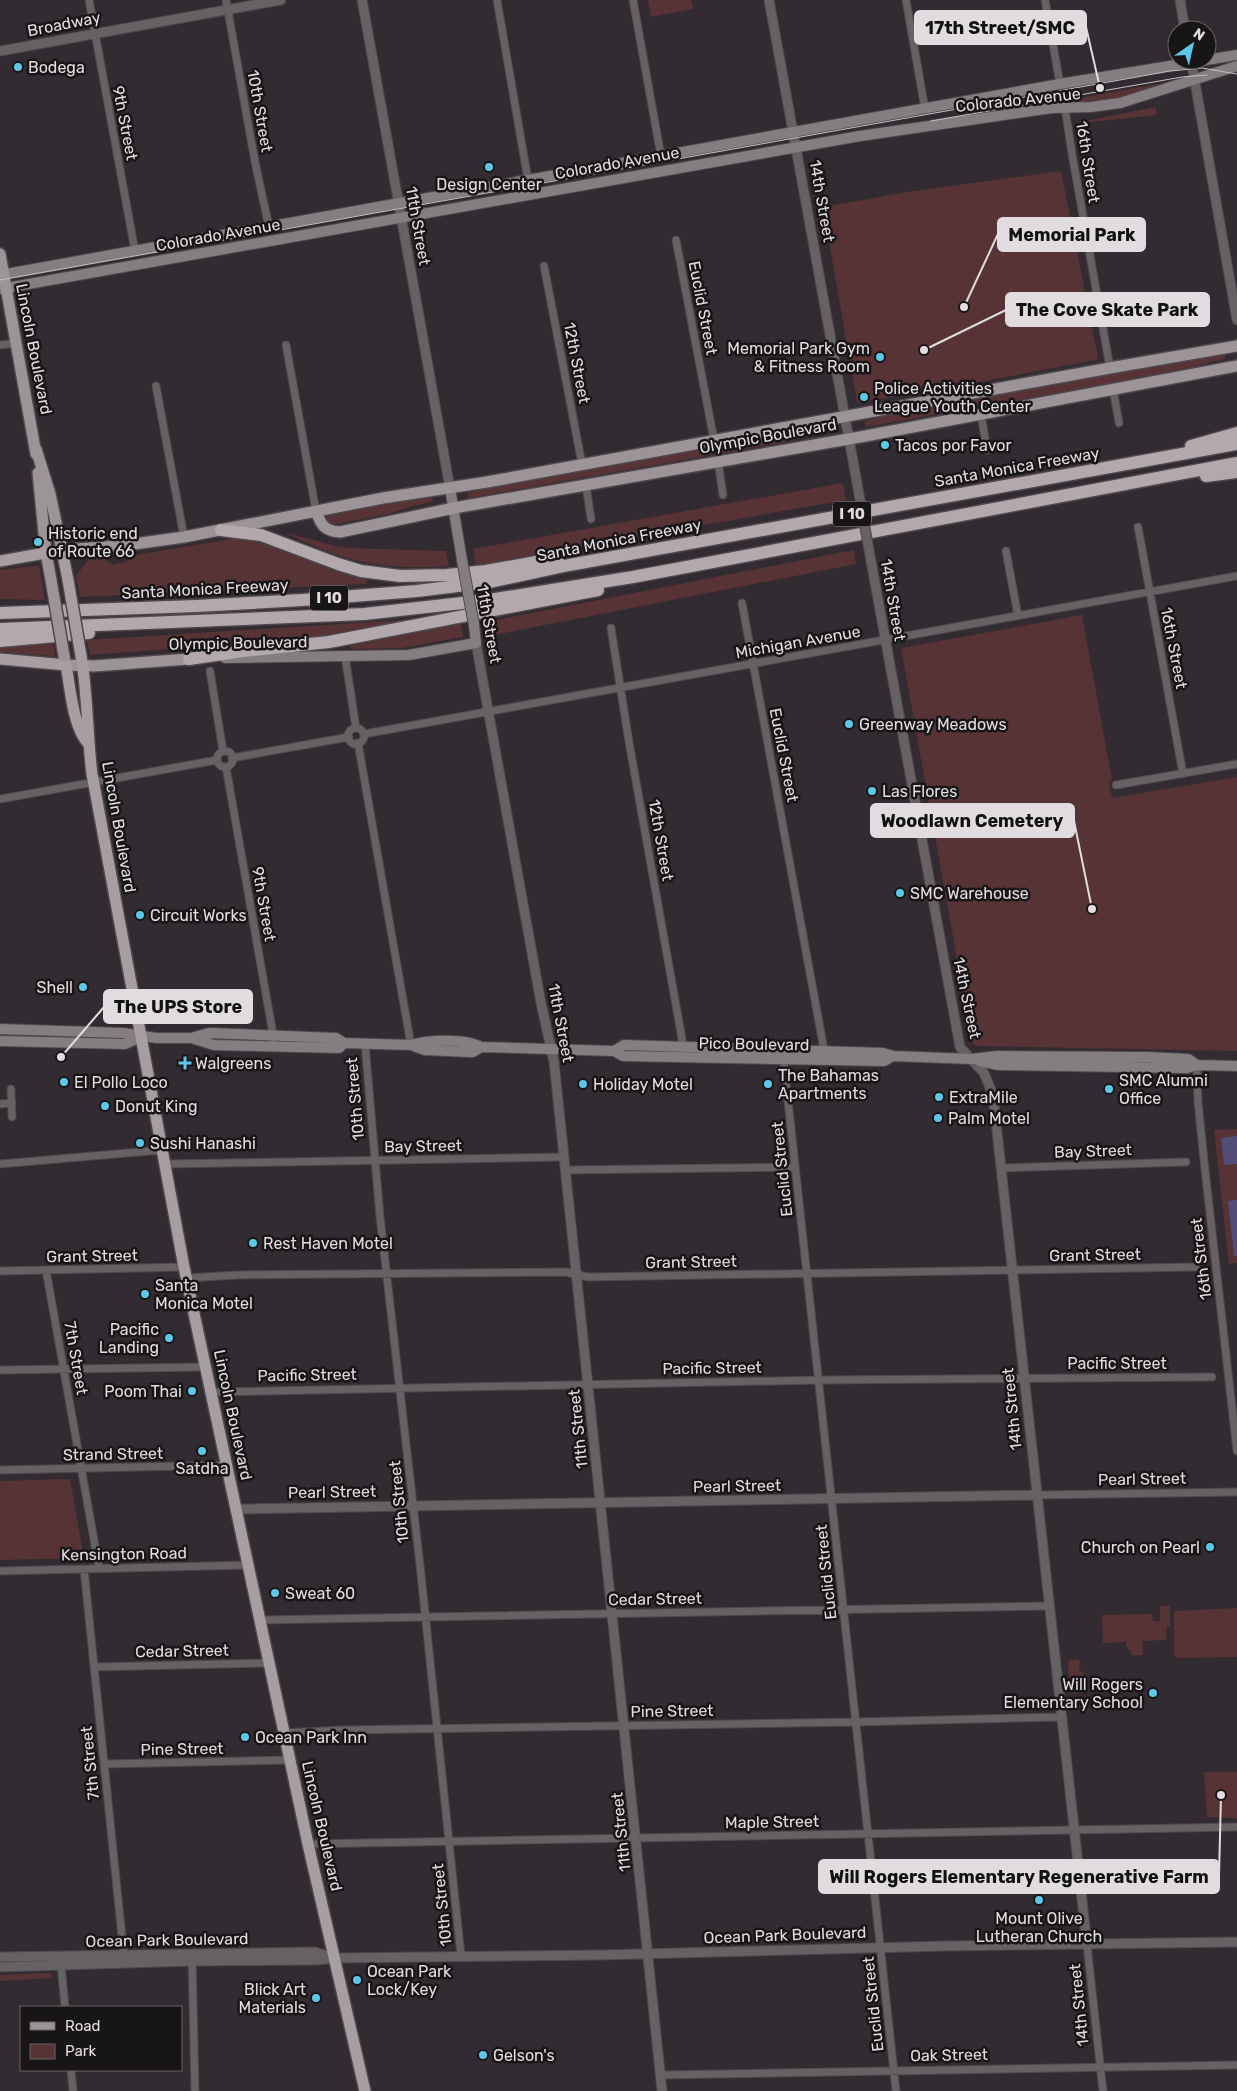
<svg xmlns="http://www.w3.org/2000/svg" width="1237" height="2091" viewBox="0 0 1237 2091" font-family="Rubik,sans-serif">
  <rect width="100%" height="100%" fill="#322b31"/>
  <path fill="#573335" d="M 648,0 L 691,0 L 693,9 L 651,17 Z
    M 1163,83 L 1117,100 L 1052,104 L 1052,103 Z
    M 1155,107 L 1157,115 L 1090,122 L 1090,120 Z
    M 1061,171 L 1098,358 L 1096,360 L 953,387 L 938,387 L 909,394 L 857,403 L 823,207 L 907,192 Z
    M 1225,354 L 1225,359 L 1206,363 L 1183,371 L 865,427 L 865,421 L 902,410 Z
    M 828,425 L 830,430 L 786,442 L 468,498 L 468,493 L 470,492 L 492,487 L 509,481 Z
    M 843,483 L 846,500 L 476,565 L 473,549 Z
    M 430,496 L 432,496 L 433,502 L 412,506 L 389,514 L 330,525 L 326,519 L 330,513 Z
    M 283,532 L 336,546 L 349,548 L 446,551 L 449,566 C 430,567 410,568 390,566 C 352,563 317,548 283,532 Z
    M 237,538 L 252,538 L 366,576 L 367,584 L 80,597 L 76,576 L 90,557 L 102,557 L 113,565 L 128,561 L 136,555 Z
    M 854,550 L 856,564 L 489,636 L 486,622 Z
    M 33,566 L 39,566 L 45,600 L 0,599 L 0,570 Z
    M 1082,615 L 1112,780 L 1109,782 L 1112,798 L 1237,777 L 1237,1051 L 976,1046 L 972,1042 L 901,648 Z
    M 402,620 L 402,624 L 310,638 L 90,655 L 87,640 Z
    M 461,623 L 463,637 L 402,648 L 351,649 L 349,645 Z
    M 53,643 L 55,656 L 0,652 L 0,646 Z
    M 1237,1129 L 1237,1263 L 1229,1264 L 1214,1130 Z
    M 70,1479 L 84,1558 L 0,1560 L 0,1481 Z
    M 1160,1606 L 1170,1606 L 1170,1626 L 1167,1626 L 1166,1640 L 1143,1641 L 1143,1655 L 1133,1655 L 1126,1646 L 1126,1642 L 1103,1643 L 1102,1615 L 1152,1614 L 1153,1621 L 1160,1621 Z
    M 1237,1608 L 1237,1657 L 1178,1658 L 1174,1656 L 1174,1611 Z
    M 1078,1659 L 1080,1662 L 1079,1670 L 1084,1673 L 1084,1682 L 1081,1682 L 1082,1693 L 1071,1694 L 1068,1667 L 1069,1660 Z
    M 1204,1772 L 1237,1772 L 1237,1818 L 1207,1817 Z
    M 48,1973 L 51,1974 L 52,1978 L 0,1981 L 0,1975 Z"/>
  <path fill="#514d78" d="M 1237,1136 L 1237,1164 L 1224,1165 L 1221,1138 Z
    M 1237,1200 L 1237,1256 L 1234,1256 L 1228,1201 Z"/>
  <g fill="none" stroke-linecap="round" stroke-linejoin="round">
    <defs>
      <path id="minor" d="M 89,0 L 135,251
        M 226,0 L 255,162 L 269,227
        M 497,0 L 528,180
        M 633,0 L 661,156
        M 906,0 L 925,109
        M 1045,0 L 1060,84
        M 1065,108 L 1072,154 L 1110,368
        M 676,240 L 714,440
        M 544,266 L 582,464
        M 0,345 L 15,343
        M 286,345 L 316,511
        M 156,386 L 184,537
        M 1113,389 L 1119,423
        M 981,414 L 987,450
        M 718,461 L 723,495
        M 586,485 L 591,519
        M 1138,527 L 1183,774
        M 1006,551 L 1018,616
        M 742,603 L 825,1055
        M 611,628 L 629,742 L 684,1050
        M 345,656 L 356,728
        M 210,671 L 223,751
        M348 736a8 8 0 1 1 16 0a8 8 0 1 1-16 0Z
        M 364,734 L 1237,576
        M 358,743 L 411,1045
        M217 759a8 8 0 1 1 16 0a8 8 0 1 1-16 0Z
        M 232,758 L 349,737
        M 226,767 L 274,1040
        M 1116,785 L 1237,764
        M 0,799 L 217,760
        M 365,1044 L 380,1217 L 420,1565 L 461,1956
        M 783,1055 L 896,2091
        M 1197,1065 L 1198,1102 L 1205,1170 L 1237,1451
        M 11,1089 L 12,1117
        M 0,1104 L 12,1103
        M 0,1164 L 162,1150
        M 164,1164 L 563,1157
        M 1001,1168 L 1186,1162
        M 565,1170 L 795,1167
        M 46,1270 L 99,1568
        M 0,1271 L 184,1267
        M 186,1278 L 238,1275 L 566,1272 L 588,1277 L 1196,1267
        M 0,1370 L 207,1367
        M 212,1392 L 819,1380 L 1212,1377
        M 0,1470 L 227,1465
        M 1037,1495 L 1237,1492
        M 84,1569 L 124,1956
        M 0,1571 L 249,1565
        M 261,1620 L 1049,1606
        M 94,1667 L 270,1663
        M 284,1733 L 344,1730 L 856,1722 L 1061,1717
        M 104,1764 L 290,1760
        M 308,1844 L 1237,1827
        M 1087,1945 L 1103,2091
        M 192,1956 L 195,2091
        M 61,1964 L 65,2007
        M 71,2070 L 73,2091
        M 661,2075 L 1237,2065"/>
      <path id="tertiary" d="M 362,0 L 450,488
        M 769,0 L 857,483
        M 1180,0 L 1185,30
        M 0,51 L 281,0
        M 1191,60 L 1237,320
        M 871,561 L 960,1047 L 984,1073 L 993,1095 L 1087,1945
        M 476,643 L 541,1003 L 554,1062 L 662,2091
        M 237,1509 L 1037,1495
        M 0,1957 L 315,1952 L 332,1957
        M 0,1967 L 192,1961 L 317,1960 L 334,1958 L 600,1955 L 946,1946 L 1237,1942"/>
      <path id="secondary" d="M 0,275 L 1060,84 L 1237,55
        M 0,289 L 860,136 L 1052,108 L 1091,107 L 1120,103 L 1237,66
        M 450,488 L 462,560
        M 225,658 L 409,655 L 476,643 L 474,625
        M 0,1029 L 123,1033 L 156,1038 L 191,1038 L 209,1033 L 336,1038 L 344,1043 L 411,1045 L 425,1050 L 470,1052 L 473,1052 L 481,1047
        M 191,1038 L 214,1045 L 339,1048 L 344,1043
        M 0,1041 L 125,1044 L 141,1037
        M 411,1045 C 428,1040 465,1038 481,1047 L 614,1051 L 623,1056 L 884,1061 L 893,1056
        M 614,1051 L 624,1045 L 883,1053 L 893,1056 L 972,1059 L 997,1056 L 1147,1057 L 1188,1059 L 1197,1065
        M 980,1061 L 998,1065 L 1187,1068 L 1197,1065 L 1237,1066"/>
      <path id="primary" d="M 0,254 L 36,454
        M 36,449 L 50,494 L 62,550 L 120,546 L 184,537 L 383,498 L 487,482 L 1121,366 L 1237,346
        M 38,473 L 46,553 L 51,580
        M 316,511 C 321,525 324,531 340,532 L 454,508 L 860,437 L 1237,366
        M 64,656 L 66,665 L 94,666 L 189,659"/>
      <path id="trunk" d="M 0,561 L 62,550 L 68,580
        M 81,656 C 88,696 87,735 92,774 L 184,1267 L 308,1844 L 365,2091
        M 0,659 L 66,665 C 70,686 73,728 88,743"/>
      <path id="motorway" d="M 1191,446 L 1237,433
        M 1206,476 L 1237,472
        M 221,530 L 261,535 L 338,564 L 361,571 L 400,576 L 447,575 L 486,571 L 542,561 L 560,564
        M 0,613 L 197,606 L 302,600 L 417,591 L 490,582 L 569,565 L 1237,444
        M 0,629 L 364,614 L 489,600 L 633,577 L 1237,463
        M 0,641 L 89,633
        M 189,659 L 243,651 L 329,642 L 598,590"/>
    </defs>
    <use href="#minor" stroke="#4e474d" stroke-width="9"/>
    <use href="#tertiary" stroke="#4e474d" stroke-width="11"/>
    <use href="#secondary" stroke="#4e474d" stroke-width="12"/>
    <use href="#primary" stroke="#4e474d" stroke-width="14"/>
    <use href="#trunk" stroke="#4e474d" stroke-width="14"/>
    <use href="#motorway" stroke="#4e474d" stroke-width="15"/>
    <use href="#minor" stroke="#666163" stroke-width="7"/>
    <use href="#tertiary" stroke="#666163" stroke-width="9"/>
    <use href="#secondary" stroke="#857e81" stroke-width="10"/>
    <use href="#primary" stroke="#9d9497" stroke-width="11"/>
    <use href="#trunk" stroke="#a89ea2" stroke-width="11"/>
    <use href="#motorway" stroke="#b3a8ac" stroke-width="12"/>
    <path stroke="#c5c0c4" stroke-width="1" d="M 931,121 L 1182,77 L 1207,75
      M 0,280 L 1170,71 L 1202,68 L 1237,74"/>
    <defs>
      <path id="tertiary-bridge" d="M 857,483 L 871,561"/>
      <path id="secondary-bridge" d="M 462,560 L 474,625"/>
      <path id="primary-bridge" d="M 51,580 L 64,656"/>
      <path id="trunk-bridge" d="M 68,580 L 81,656"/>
    </defs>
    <use href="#tertiary-bridge" stroke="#4e474d" stroke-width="11" stroke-linecap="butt"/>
    <use href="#secondary-bridge" stroke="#4e474d" stroke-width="12" stroke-linecap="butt"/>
    <use href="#primary-bridge" stroke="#4e474d" stroke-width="14" stroke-linecap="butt"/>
    <use href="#trunk-bridge" stroke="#4e474d" stroke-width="14" stroke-linecap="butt"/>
    <use href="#tertiary-bridge" stroke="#666163" stroke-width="9"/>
    <use href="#secondary-bridge" stroke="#857e81" stroke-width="10"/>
    <use href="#primary-bridge" stroke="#9d9497" stroke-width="11"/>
    <use href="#trunk-bridge" stroke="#a89ea2" stroke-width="11"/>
  </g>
  <g fill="#5dc7e8" stroke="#181517" stroke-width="2">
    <circle cx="18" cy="67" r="5"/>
    <circle cx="489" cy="167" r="5"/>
    <circle cx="880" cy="357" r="5"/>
    <circle cx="864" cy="397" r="5"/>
    <circle cx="885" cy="445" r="5"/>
    <circle cx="38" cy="542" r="5"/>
    <circle cx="849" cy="724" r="5"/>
    <circle cx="872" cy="791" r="5"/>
    <circle cx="900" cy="893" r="5"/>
    <circle cx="140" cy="915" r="5"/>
    <circle cx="83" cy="987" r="5"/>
    <path d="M182.5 1055.5h5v5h5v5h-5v5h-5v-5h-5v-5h5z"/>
    <circle cx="64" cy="1082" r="5"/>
    <circle cx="583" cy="1084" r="5"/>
    <circle cx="768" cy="1084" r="5"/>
    <circle cx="1109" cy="1089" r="5"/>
    <circle cx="939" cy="1097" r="5"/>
    <circle cx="105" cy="1106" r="5"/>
    <circle cx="938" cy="1118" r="5"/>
    <circle cx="140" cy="1143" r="5"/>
    <circle cx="253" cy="1243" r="5"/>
    <circle cx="145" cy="1294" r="5"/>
    <circle cx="169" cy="1338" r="5"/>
    <circle cx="192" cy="1391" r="5"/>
    <circle cx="202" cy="1451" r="5"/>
    <circle cx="1210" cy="1547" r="5"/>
    <circle cx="275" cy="1593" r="5"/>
    <circle cx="1153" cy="1693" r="5"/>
    <circle cx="245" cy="1737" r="5"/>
    <circle cx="1039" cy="1900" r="5"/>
    <circle cx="357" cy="1980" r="5"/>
    <circle cx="316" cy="1998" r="5"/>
    <circle cx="483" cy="2055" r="5"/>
  </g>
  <g text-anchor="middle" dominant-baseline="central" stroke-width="5" stroke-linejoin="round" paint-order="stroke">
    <g fill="#181517" stroke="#a5a0a4" stroke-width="1">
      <rect x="833" y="501.5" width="38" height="25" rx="4"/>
      <rect x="310" y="585.5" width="38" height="25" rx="4"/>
    </g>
    <g font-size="15" font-weight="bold" fill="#e1dce0">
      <text x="852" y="514">I 10</text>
      <text x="329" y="598">I 10</text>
    </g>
    <g font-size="16" fill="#e1dce0" stroke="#181517">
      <text transform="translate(64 24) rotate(-11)">Broadway</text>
      <text transform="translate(1018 100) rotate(-6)">Colorado Avenue</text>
      <text transform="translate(260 111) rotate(80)">10th Street</text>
      <text transform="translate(125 123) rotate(79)">9th Street</text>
      <text transform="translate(1088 162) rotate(81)">16th Street</text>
      <text transform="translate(617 163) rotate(-10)">Colorado Avenue</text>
      <text transform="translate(822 201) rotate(80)">14th Street</text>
      <text transform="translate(418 226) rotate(80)">11th Street</text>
      <text transform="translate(218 235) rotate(-10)">Colorado Avenue</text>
      <text transform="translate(703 308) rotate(79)">Euclid Street</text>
      <text transform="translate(34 349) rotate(79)">Lincoln Boulevard</text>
      <text transform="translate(577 363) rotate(79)">12th Street</text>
      <text transform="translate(768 436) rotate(-10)">Olympic Boulevard</text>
      <text transform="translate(1017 467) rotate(-10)">Santa Monica Freeway</text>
      <text transform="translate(619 540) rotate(-11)">Santa Monica Freeway</text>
      <text transform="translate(205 589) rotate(-3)">Santa Monica Freeway</text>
      <text transform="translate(893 600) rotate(80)">14th Street</text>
      <text transform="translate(489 624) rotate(80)">11th Street</text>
      <text transform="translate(798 642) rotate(-10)">Michigan Avenue</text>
      <text transform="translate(238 643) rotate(-1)">Olympic Boulevard</text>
      <text transform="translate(1174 648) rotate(79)">16th Street</text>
      <text transform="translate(784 755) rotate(79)">Euclid Street</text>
      <text transform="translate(119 827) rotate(80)">Lincoln Boulevard</text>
      <text transform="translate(661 840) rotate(80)">12th Street</text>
      <text transform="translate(264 904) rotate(80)">9th Street</text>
      <text transform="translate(967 998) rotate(78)">14th Street</text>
      <text transform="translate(561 1023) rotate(79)">11th Street</text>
      <text transform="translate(754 1044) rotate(1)">Pico Boulevard</text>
      <text transform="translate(355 1099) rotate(-95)">10th Street</text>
      <text transform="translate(423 1146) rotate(-1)">Bay Street</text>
      <text transform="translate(1093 1151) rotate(-2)">Bay Street</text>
      <text transform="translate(782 1169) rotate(-96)">Euclid Street</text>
      <text transform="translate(1095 1255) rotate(-1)">Grant Street</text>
      <text transform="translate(92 1256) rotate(-1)">Grant Street</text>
      <text transform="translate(1201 1259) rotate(-97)">16th Street</text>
      <text transform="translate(691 1262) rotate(-1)">Grant Street</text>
      <text transform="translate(76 1358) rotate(80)">7th Street</text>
      <text x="1117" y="1363">Pacific Street</text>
      <text transform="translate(712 1368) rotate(-1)">Pacific Street</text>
      <text transform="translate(307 1375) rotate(-1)">Pacific Street</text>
      <text transform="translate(1012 1409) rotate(-96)">14th Street</text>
      <text transform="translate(233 1415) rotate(78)">Lincoln Boulevard</text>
      <text transform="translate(578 1429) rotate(-96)">11th Street</text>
      <text transform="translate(113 1454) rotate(-1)">Strand Street</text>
      <text transform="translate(1142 1479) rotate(-1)">Pearl Street</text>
      <text transform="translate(737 1486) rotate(-1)">Pearl Street</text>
      <text transform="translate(332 1492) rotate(-1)">Pearl Street</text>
      <text transform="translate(399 1502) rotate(-96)">10th Street</text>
      <text transform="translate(124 1554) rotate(-1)">Kensington Road</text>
      <text transform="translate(826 1572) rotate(-96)">Euclid Street</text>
      <text transform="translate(655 1599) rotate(-1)">Cedar Street</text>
      <text transform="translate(182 1651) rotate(-1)">Cedar Street</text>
      <text transform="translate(672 1711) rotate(-1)">Pine Street</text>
      <text transform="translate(182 1749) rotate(-1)">Pine Street</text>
      <text transform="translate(90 1763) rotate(-96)">7th Street</text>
      <text transform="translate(772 1822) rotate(-1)">Maple Street</text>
      <text transform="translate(322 1826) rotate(77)">Lincoln Boulevard</text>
      <text transform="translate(621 1832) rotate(-96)">11th Street</text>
      <text transform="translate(442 1905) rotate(-96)">10th Street</text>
      <text transform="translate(785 1935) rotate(-2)">Ocean Park Boulevard</text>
      <text transform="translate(167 1940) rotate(-1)">Ocean Park Boulevard</text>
      <text transform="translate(873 2004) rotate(-96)">Euclid Street</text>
      <text transform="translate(1079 2005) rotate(-96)">14th Street</text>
      <text transform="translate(949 2055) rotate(-1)">Oak Street</text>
    </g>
    <g font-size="16" fill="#e1dce0" stroke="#181517" text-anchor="start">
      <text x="28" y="67">Bodega</text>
      <text x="489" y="184" text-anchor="middle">Design Center</text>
      <text x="870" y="348" text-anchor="end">Memorial Park Gym<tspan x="870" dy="18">&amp; Fitness Room</tspan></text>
      <text x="874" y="388">Police Activities<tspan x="874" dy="18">League Youth Center</tspan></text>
      <text x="895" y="445">Tacos por Favor</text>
      <text x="48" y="533">Historic end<tspan x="48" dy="18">of Route 66</tspan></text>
      <text x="859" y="724">Greenway Meadows</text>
      <text x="882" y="791">Las Flores</text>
      <text x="910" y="893">SMC Warehouse</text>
      <text x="150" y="915">Circuit Works</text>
      <text x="73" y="987" text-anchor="end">Shell</text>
      <text x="195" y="1063">Walgreens</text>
      <text x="778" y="1075">The Bahamas<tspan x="778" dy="18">Apartments</tspan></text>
      <text x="1119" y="1080">SMC Alumni<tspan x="1119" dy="18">Office</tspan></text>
      <text x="74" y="1082">El Pollo Loco</text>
      <text x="593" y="1084">Holiday Motel</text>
      <text x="949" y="1097">ExtraMile</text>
      <text x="115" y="1106">Donut King</text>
      <text x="948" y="1118">Palm Motel</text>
      <text x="150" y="1143">Sushi Hanashi</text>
      <text x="263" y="1243">Rest Haven Motel</text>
      <text x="155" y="1285">Santa<tspan x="155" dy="18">Monica Motel</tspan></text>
      <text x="159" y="1329" text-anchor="end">Pacific<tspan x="159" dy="18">Landing</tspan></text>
      <text x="182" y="1391" text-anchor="end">Poom Thai</text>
      <text x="202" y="1468" text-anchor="middle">Satdha</text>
      <text x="1200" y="1547" text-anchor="end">Church on Pearl</text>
      <text x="285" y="1593">Sweat 60</text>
      <text x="1143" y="1684" text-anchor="end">Will Rogers<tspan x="1143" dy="18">Elementary School</tspan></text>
      <text x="255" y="1737">Ocean Park Inn</text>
      <text x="1039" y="1918" text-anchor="middle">Mount Olive<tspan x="1039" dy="18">Lutheran Church</tspan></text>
      <text x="367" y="1971">Ocean Park<tspan x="367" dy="18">Lock/Key</tspan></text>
      <text x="306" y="1989" text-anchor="end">Blick Art<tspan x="306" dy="18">Materials</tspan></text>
      <text x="493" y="2055">Gelson's</text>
    </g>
  </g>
  <path fill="none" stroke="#e1dce0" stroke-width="2" d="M1100 88L1086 27M964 307L998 234M924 350L1006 310M1092 909L1074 821M61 1057L104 1007M1221 1795L1219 1876"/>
  <g fill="#e1dce0" stroke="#181517" stroke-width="2">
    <circle cx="1100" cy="88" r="5"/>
    <circle cx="964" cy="307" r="5"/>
    <circle cx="924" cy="350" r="5"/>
    <circle cx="1092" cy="909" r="5"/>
    <circle cx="61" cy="1057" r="5"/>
    <circle cx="1221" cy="1795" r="5"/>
  </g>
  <g fill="#e1dce0" stroke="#e1dce0" stroke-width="2">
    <rect x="915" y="11" width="171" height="33" rx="5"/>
    <rect x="998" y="218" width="147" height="33" rx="5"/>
    <rect x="1006" y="293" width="203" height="33" rx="5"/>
    <rect x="871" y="804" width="203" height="33" rx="5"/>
    <rect x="104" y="990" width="148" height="33" rx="5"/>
    <rect x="819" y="1860" width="400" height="33" rx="5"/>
  </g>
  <g font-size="18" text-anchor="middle" font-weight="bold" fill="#111">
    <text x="1000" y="34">17th Street/SMC</text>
    <text x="1072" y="241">Memorial Park</text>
    <text x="1107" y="316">The Cove Skate Park</text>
    <text x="972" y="827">Woodlawn Cemetery</text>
    <text x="178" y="1013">The UPS Store</text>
    <text x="1019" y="1883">Will Rogers Elementary Regenerative Farm</text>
  </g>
  <rect x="20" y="2006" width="162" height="65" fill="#181517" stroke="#686567"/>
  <rect x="30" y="2022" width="25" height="8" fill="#9d9497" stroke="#686567"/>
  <text x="65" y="2031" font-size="15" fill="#e1dce0">Road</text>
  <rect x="30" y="2044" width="25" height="15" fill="#573335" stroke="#686567"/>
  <text x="65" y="2056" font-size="15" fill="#e1dce0">Park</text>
  <g transform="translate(1192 45) rotate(34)"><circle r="24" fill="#181517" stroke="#686567"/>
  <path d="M0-4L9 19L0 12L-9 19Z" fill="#5dc7e8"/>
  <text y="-8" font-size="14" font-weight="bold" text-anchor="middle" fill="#e1dce0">N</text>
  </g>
</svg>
